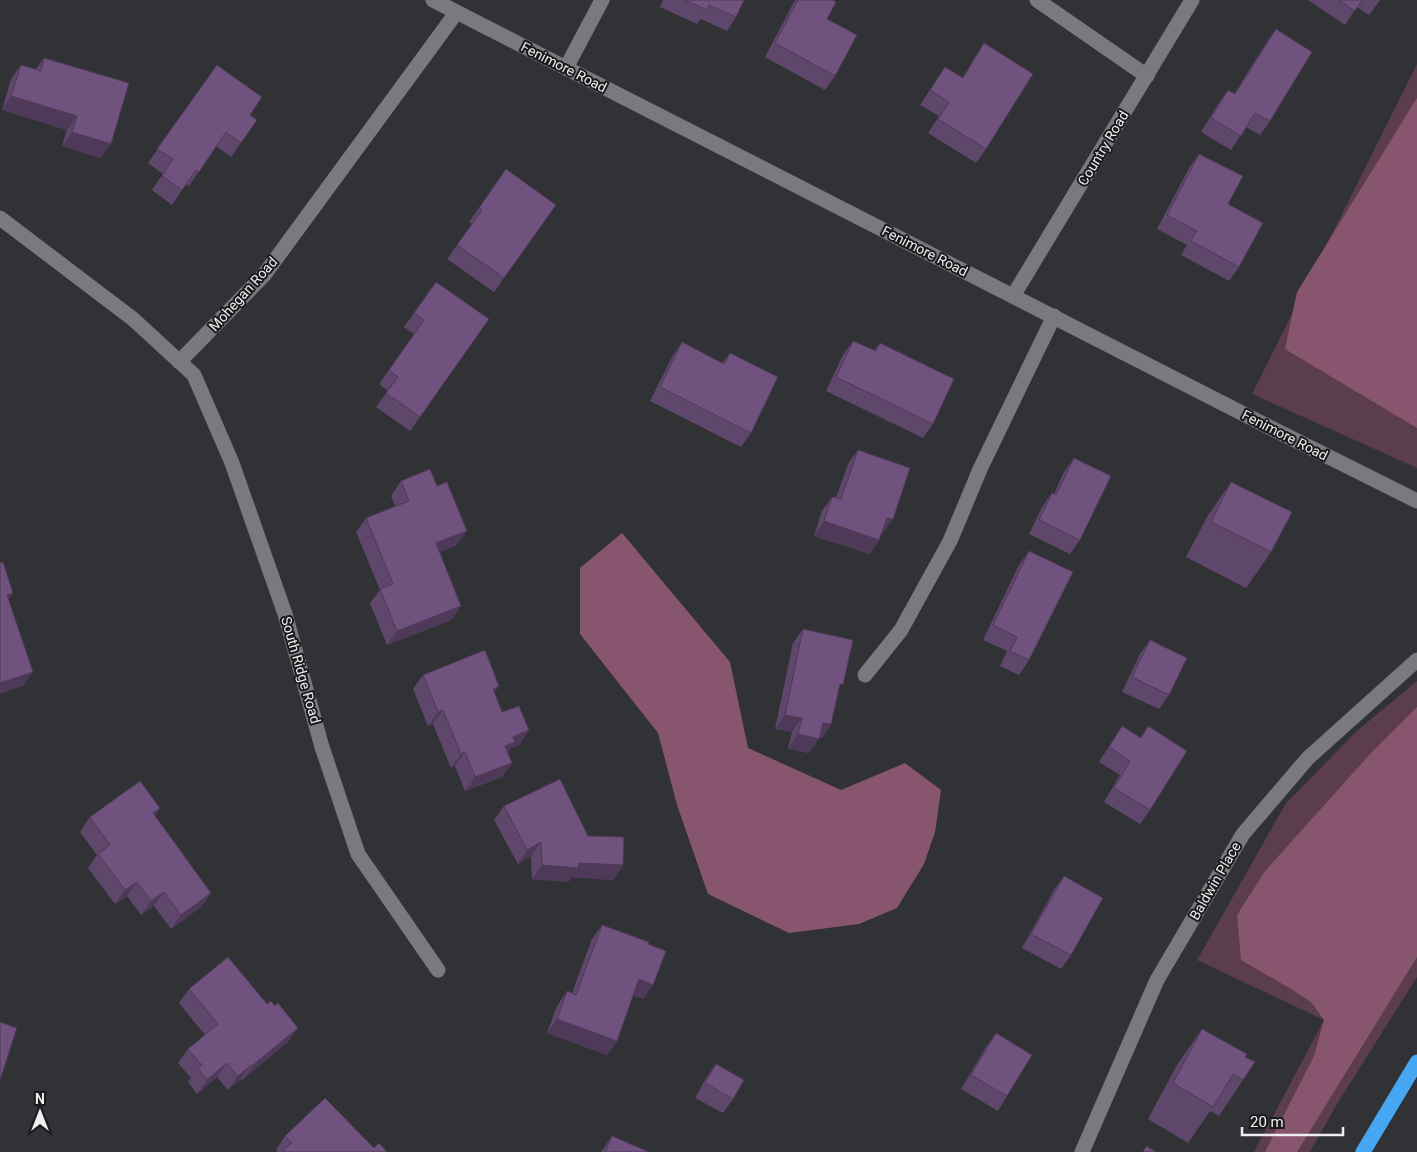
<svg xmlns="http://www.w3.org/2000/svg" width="1417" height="1152" viewBox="0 0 1417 1152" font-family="Roboto,sans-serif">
  <rect width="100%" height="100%" fill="#313236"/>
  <path fill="#5b3d4b" d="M 1417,64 L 1417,468 L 1252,394 Z
    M 1417,681 L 1417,977 L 1337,1104 L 1310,1152 L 1254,1152 L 1324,1020 L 1197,960 L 1286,803 L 1358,730 Z"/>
  <path fill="#88556f" d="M 1417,98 L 1417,428 L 1285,349 L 1297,292 Z
    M 622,533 L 730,662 L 748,748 L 841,790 L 905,763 L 941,790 L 935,832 L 924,864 L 897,908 L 859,924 L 789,933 L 708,894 L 677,805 L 658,733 L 580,634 L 580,568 Z
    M 1417,707 L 1417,957 L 1297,1152 L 1265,1152 L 1314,1056 L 1324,1020 L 1311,1002 L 1291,989 L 1241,960 L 1237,915 L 1265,871 L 1371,753 Z"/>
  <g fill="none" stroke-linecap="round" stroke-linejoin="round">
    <path stroke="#79797e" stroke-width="15" d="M 1037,0 L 1147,76
      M 566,68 L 602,0
      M 865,675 L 901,630 L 950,541 L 981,467 L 1054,316"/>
    <path stroke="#79797e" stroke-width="15" d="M 0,218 L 133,319 L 194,375 L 232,463 L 285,614 L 322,747 L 358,854 L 438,970
      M 1013,296 L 1192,0
      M 179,362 L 264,275 L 456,13
      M 1082,1152 L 1157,980 L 1243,834 L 1308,758 L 1417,660"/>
    <path stroke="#79797e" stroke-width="15" d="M 433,0 L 1273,429 L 1417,501"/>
    <path stroke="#47a6f2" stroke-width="15" d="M 1363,1152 L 1417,1062"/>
  </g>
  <path fill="#5f476c" d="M 663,0 L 744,0 L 736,17 L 727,31 L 701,19 L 697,24 L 660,7 Z
    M 795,0 L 833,0 L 827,19 L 835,76 L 825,90 L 765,57 Z
    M 1308,0 L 1380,0 L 1369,15 L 1357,7 L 1345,25 Z
    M 1276,29 L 1270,121 L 1260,135 L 1246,127 L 1231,150 L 1201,132 L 1218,104 L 1228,90 L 1234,94 L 1266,43 Z
    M 984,43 L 986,149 L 976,163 L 928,133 L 939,116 L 920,105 L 945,67 L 962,78 Z
    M 44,58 L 101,158 L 62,146 L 67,130 L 2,110 L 11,79 L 21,65 L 36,69 Z
    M 217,65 L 250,115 L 257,120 L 231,157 L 216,146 L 189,186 L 186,184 L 172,205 L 152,190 L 163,174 L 148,163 Z
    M 1199,154 L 1228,204 L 1239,267 L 1229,281 L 1181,255 L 1187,245 L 1157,229 L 1189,168 Z
    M 506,169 L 556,205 L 494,292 L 447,259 L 472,224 L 469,222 Z
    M 436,282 L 489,319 L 410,431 L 376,407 L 388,391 L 379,384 L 414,334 L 404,327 Z
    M 853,341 L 874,351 L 880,343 L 933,424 L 923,438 L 826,391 L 843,355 Z
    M 682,342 L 722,363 L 730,353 L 751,433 L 741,447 L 650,401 L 672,357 Z
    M 858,450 L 883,533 L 882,533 L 870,554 L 814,536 L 822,511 L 832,497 L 836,498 L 848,464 Z
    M 1074,458 L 1080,540 L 1070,554 L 1029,534 L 1042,507 L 1052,493 L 1054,494 L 1064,472 Z
    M 401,481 L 457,545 L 439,552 L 461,606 L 451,620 L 387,645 L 370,603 L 380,590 L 356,532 L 366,518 L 395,506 L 391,496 Z
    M 1231,482 L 1271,552 L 1246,588 L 1186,557 L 1207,517 Z
    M 1029,551 L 1029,660 L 1019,675 L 1000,666 L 1007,651 L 983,640 L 1019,565 Z
    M 803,629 L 839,691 L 831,724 L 822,738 L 819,738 L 809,753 L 788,749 L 792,732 L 775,729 L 793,643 Z
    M 1150,640 L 1169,695 L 1159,709 L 1122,692 L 1140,654 Z
    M 423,675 L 499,686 L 494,693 L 502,712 L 529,730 L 519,745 L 511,748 L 508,753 L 512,763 L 502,777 L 465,791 L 455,766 L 451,768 L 433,724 L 428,726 L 413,689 Z
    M 1122,726 L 1140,738 L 1148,726 L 1150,810 L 1140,824 L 1104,802 L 1120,775 L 1099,762 Z
    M 504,806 L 588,836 L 623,865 L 613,880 L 572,877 L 568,882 L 532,879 L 531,856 L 518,864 L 494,820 Z
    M 160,808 L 155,816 L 211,893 L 201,907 L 171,929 L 154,906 L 141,915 L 127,896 L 115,904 L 88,868 L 97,855 L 80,832 L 90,817 Z
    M 1064,876 L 1071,955 L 1061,969 L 1022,948 L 1054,890 Z
    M 602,925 L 648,944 L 653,985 L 643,999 L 633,995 L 617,1041 L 607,1055 L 547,1033 L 557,1006 L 567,991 L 572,993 L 592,939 Z
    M 189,989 L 275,1006 L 298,1028 L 288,1042 L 242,1080 L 241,1079 L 228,1090 L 217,1077 L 197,1094 L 188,1082 L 191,1078 L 178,1063 L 188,1049 L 205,1035 L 179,1003 Z
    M 1202,1029 L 1245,1057 L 1243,1080 L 1219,1116 L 1210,1111 L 1188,1143 L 1148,1119 L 1177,1065 Z
    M 996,1033 L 1007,1096 L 998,1111 L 961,1089 L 986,1047 Z
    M 716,1064 L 733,1099 L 723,1113 L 695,1098 L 706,1078 Z
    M 285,1136 L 374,1148 L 387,1152 L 277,1152 L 276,1150 Z
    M 612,1136 L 649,1152 L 601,1152 Z"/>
  <path fill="#4e3958" d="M 11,96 L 77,116 L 67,130 L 2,110 Z
    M 72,132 L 111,144 L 101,158 L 62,146 Z
    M 887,518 L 893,519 L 883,533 L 877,532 Z
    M 824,521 L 879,540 L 870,554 L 814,536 Z
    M 467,531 L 457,545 L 426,558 L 436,543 Z
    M 13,593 L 3,607 L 7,595 Z
    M 461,606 L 451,620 L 387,645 L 397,631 Z
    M 33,672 L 23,686 L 0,694 L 0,683 Z
    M 499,686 L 489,700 L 493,689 Z
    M 443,710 L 433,724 L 428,726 L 438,712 Z
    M 785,715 L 802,718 L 792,732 L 775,729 Z
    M 823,723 L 831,724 L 822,738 L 813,737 Z
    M 529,730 L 519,745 L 511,748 L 506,756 L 505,746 L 513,737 Z
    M 798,734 L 819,739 L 809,753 L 788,749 Z
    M 465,752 L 455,766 L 451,768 L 461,754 Z
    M 512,763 L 502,777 L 465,791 L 475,777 Z
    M 160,808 L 150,823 L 153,813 Z
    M 541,842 L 531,856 L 518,864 L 527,850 Z
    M 579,863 L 623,865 L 613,880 L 572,877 L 568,882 L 532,879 L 542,865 Z
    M 137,882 L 127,896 L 115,904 L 125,890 Z
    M 164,892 L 154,906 L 141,915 L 151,901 Z
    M 211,893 L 201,907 L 171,929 L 181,915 Z
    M 639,979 L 653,985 L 643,999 L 629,993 Z
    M 557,1019 L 617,1041 L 607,1055 L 547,1033 Z
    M 298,1028 L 288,1042 L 242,1080 L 252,1066 Z
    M 227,1063 L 217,1077 L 197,1094 L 207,1080 Z
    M 251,1065 L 241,1079 L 228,1090 L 238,1076 Z"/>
  <path fill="#6f527d" stroke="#4e3958" d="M 685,0 L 744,0 L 736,17 L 709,5 L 707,10 Z
    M 798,0 L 833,0 L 836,2 L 827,19 L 857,35 L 835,76 L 775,43 Z
    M 1339,0 L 1362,0 L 1355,11 Z
    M 1276,29 L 1312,52 L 1270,121 L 1255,113 L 1241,136 L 1211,118 L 1228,90 L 1235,94 Z
    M 984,43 L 1033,74 L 986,149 L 938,119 L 949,102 L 930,90 L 945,67 L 963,78 Z
    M 44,58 L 129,83 L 111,144 L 72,132 L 77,116 L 11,96 L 21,65 L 41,71 Z
    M 217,65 L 262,97 L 250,115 L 257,120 L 241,143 L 226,132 L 199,172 L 196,170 L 182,190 L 162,176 L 173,159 L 157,149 Z
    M 1199,154 L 1243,176 L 1228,204 L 1263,223 L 1239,267 L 1191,241 L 1197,231 L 1167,215 Z
    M 506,169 L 556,205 L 504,278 L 457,245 L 482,210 L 479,208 Z
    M 436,282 L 489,319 L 420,417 L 386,393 L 398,377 L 389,370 L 424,320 L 414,313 Z
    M 853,341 L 876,351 L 880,343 L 954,379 L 933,424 L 836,377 Z
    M 682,342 L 724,364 L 730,353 L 778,377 L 751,433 L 660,387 Z
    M 858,450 L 910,468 L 893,519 L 887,518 L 879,540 L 824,521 L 832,497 L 841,499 Z
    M 1074,458 L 1111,476 L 1080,540 L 1039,520 L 1052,493 L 1056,495 Z
    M 430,469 L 437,486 L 447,482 L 467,531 L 436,543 L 461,606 L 397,631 L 380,589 L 393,584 L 366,518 L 409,501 L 401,481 Z
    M 1231,482 L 1292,512 L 1271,552 L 1211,522 Z
    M 1029,551 L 1073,572 L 1029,660 L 1010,651 L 1017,637 L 993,625 Z
    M 3,562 L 13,593 L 7,595 L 33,672 L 0,683 L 0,563 Z
    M 803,629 L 853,640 L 843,685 L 840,684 L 831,724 L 823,723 L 819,739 L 798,734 L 802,718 L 785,715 Z
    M 1150,640 L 1187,658 L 1169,695 L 1132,677 Z
    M 485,650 L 499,686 L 493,689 L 502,712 L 519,706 L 529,730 L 513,737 L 515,742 L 505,746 L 512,763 L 475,777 L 465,752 L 461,754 L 443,710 L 438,712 L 423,675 Z
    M 1122,726 L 1141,738 L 1148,726 L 1187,751 L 1150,810 L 1114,788 L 1130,761 L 1109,747 Z
    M 560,779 L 588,836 L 624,837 L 623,865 L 579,863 L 578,868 L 542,865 L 541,842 L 527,850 L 504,806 Z
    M 140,781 L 160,808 L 153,813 L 211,893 L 181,915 L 164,892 L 151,901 L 137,882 L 125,890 L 98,854 L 110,845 L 90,817 Z
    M 1064,876 L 1103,898 L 1071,955 L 1031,934 Z
    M 602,925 L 649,942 L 648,944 L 666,951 L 653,985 L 639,979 L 617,1041 L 557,1019 L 567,991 L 576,995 Z
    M 228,957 L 267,1004 L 271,1001 L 275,1006 L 278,1003 L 298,1028 L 252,1066 L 251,1065 L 238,1076 L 227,1063 L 207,1080 L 198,1068 L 202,1065 L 188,1049 L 218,1024 L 189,989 Z
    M 0,1022 L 17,1028 L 0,1080 Z
    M 1202,1029 L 1247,1054 L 1245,1057 L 1255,1062 L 1243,1080 L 1233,1074 L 1213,1107 L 1173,1083 Z
    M 996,1033 L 1032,1055 L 1007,1096 L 971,1075 Z
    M 716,1064 L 744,1080 L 733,1099 L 705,1083 Z
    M 325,1098 L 374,1148 L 379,1143 L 387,1152 L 282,1152 L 292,1143 L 285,1136 Z
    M 612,1136 L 649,1152 L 605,1152 Z
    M 1146,1146 L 1157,1152 L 1143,1152 Z"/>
  <g text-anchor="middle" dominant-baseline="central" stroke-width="4" stroke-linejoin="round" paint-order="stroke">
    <g font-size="14" fill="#eeeef1" stroke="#191a1c">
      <text transform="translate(564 67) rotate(27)">Fenimore Road</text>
      <text transform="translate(1103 148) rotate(-59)">Country Road</text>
      <text transform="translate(925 251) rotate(27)">Fenimore Road</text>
      <text transform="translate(243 294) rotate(-48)">Mohegan Road</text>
      <text transform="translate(1285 435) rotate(27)">Fenimore Road</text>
      <text transform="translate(301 670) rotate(74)">South Ridge Road</text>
      <text transform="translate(1215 881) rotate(-60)">Baldwin Place</text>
    </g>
  </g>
  <g transform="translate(40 1112)" stroke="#191a1c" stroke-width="4" paint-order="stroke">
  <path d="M0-4L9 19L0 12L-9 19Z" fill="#eeeef1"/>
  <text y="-8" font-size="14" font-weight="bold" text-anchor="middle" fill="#eeeef1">N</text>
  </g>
  <path d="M1242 1127v8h101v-8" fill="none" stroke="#eeeef1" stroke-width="2.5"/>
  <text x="1250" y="1127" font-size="15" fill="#eeeef1" stroke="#191a1c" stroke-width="4" paint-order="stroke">20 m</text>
</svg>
